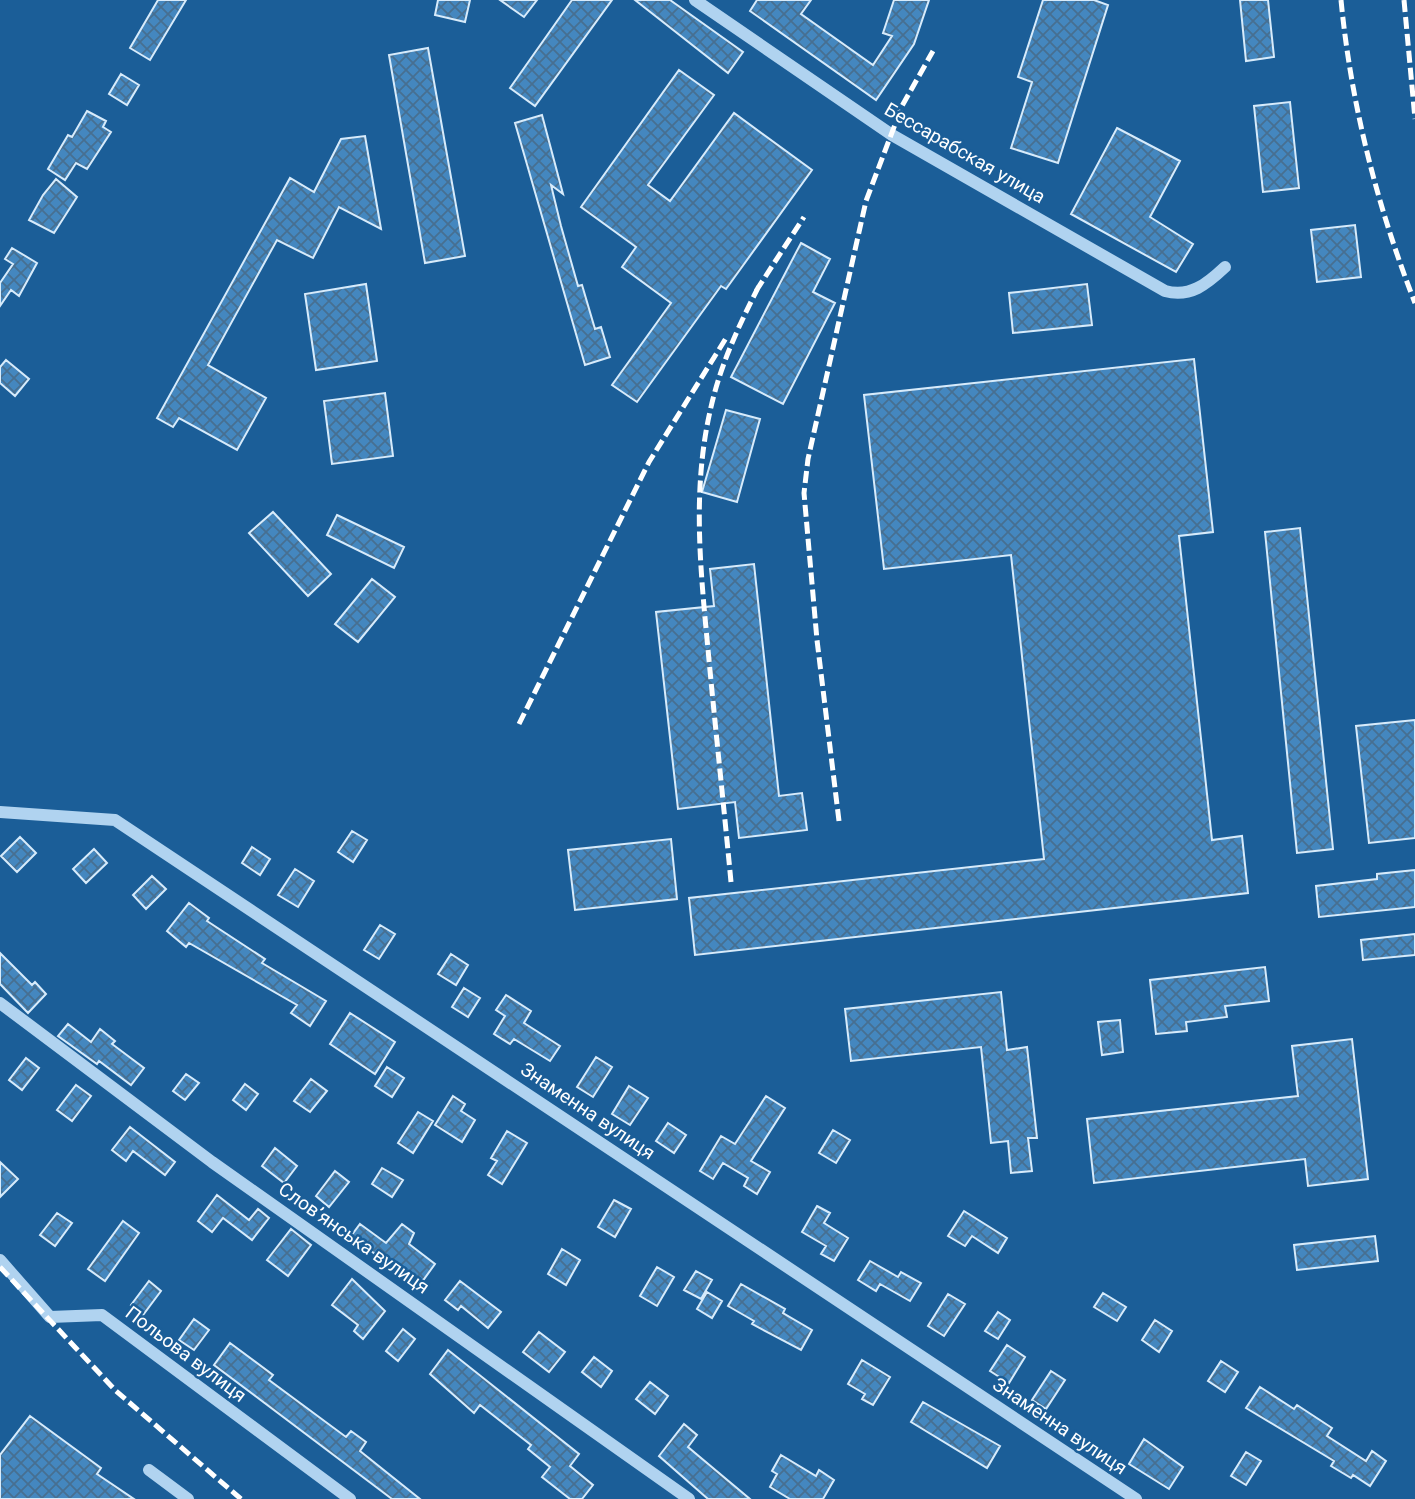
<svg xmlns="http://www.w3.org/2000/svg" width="1415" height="1499" viewBox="0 0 1415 1499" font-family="Roboto,sans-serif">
  <defs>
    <pattern id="building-cross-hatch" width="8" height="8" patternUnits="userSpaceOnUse" patternTransform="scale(1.75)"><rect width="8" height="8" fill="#4487bf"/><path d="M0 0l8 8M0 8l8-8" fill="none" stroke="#476f91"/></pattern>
  </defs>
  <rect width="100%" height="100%" fill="#1b5e98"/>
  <path fill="url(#building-cross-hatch)" stroke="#d7ebfb" stroke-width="2" d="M 158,0 L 186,0 L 150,60 L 130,48 Z
    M 438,0 L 470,0 L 465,22 L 435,15 Z
    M 500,0 L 537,0 L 524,17 Z
    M 572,0 L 612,0 L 535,106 L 510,88 Z
    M 635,0 L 670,0 L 743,52 L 728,73 Z
    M 757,0 L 811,0 L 801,14 L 873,65 L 892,36 L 883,33 L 894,0 L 929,0 L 914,44 L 876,100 L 750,11 Z
    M 1043,0 L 1094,0 L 1108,5 L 1058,163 L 1011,148 L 1032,82 L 1018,77 Z
    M 1240,0 L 1268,0 L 1274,57 L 1246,61 Z
    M 428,48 L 465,256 L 425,263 L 389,55 Z
    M 679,70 L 714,95 L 648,185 L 670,201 L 734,113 L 812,170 L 726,289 L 721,286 L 637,402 L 612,385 L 671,303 L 622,267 L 636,247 L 581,207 Z
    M 121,74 L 139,85 L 127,105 L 109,94 Z
    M 1290,102 L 1299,188 L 1263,192 L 1254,106 Z
    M 87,111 L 106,121 L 103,127 L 111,132 L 87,169 L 76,163 L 65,180 L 48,169 L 68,135 L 72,137 Z
    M 542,115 L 563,194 L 551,185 L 561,226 L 578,286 L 582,285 L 595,329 L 601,327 L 610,357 L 585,365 L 515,123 Z
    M 1117,128 L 1180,161 L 1150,217 L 1193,244 L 1176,272 L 1071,214 Z
    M 365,136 L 381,229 L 339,207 L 313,258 L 277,240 L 208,365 L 266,398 L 237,450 L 179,418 L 173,427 L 157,418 L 290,178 L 314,192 L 341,139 Z
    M 56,179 L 77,197 L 54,233 L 29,220 L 43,195 Z
    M 1355,225 L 1361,277 L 1317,282 L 1311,230 Z
    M 801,243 L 830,259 L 813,292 L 835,303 L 783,404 L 731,377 Z
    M 12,248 L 37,263 L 19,296 L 11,290 L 0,306 L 0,283 L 13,264 L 5,259 Z
    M 366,284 L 377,361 L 316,370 L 305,294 Z
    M 1087,284 L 1092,325 L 1013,333 L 1009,293 Z
    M 1194,359 L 1213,532 L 1179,536 L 1212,840 L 1242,836 L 1248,893 L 695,955 L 689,898 L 1044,859 L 1011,555 L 884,569 L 864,395 Z
    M 6,360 L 29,379 L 15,396 L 0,383 L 0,367 Z
    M 385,393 L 393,456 L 332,464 L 324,401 Z
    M 726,410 L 760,419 L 737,502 L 702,492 Z
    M 273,512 L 331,574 L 308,596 L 249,533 Z
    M 337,515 L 404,547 L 394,568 L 327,535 Z
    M 1300,528 L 1333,849 L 1297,853 L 1265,532 Z
    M 754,564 L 779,796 L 802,793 L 807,830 L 739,838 L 735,802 L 678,809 L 656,612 L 714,606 L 710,569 Z
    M 372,579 L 395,597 L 358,642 L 335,624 Z
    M 1415,720 L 1415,838 L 1369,843 L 1356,726 Z
    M 352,831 L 367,840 L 353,862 L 338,852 Z
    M 20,837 L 36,853 L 17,872 L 1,856 Z
    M 671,839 L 677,899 L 575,910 L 568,850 Z
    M 252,847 L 270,859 L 260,875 L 242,863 Z
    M 94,849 L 107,863 L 86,883 L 73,869 Z
    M 295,869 L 314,881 L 298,907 L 278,895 Z
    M 1415,870 L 1415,907 L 1319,917 L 1316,886 L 1377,879 L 1377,874 Z
    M 152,876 L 166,889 L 146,909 L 133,895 Z
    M 189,903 L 209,918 L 207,921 L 265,959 L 262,963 L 326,1001 L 310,1026 L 291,1013 L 297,1005 L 189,943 L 186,947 L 167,931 Z
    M 380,925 L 395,934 L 379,959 L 364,950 Z
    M 1415,934 L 1415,955 L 1363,960 L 1361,940 Z
    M 0,953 L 32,985 L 35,982 L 46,994 L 28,1013 L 0,984 Z
    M 451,954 L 468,965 L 456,985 L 438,974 Z
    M 1265,967 L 1269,1001 L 1225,1006 L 1227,1017 L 1186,1022 L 1187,1031 L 1156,1034 L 1150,980 Z
    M 464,988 L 480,998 L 468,1017 L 452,1007 Z
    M 1001,992 L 1007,1050 L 1027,1047 L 1037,1138 L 1028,1138 L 1032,1171 L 1011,1173 L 1008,1141 L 991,1143 L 981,1047 L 851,1061 L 845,1009 Z
    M 506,995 L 531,1011 L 524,1023 L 560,1046 L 550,1061 L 514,1039 L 510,1044 L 494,1034 L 505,1016 L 496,1010 Z
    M 350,1013 L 395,1042 L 375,1074 L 330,1044 Z
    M 1120,1020 L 1123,1052 L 1102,1055 L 1098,1022 Z
    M 68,1024 L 91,1042 L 100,1029 L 115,1041 L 112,1044 L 144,1068 L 131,1085 L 99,1061 L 97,1064 L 58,1036 Z
    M 1352,1039 L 1368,1179 L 1308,1186 L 1305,1159 L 1094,1183 L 1087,1119 L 1298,1096 L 1292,1046 Z
    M 596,1057 L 612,1067 L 593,1097 L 577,1087 Z
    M 26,1058 L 39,1068 L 22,1090 L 9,1080 Z
    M 387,1067 L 404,1078 L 392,1097 L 375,1086 Z
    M 186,1074 L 199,1083 L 185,1100 L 173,1091 Z
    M 311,1079 L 327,1091 L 310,1112 L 294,1101 Z
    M 245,1084 L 258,1094 L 246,1110 L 233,1100 Z
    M 76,1085 L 91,1096 L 72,1121 L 57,1110 Z
    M 629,1086 L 648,1098 L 630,1125 L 612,1114 Z
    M 453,1096 L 465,1104 L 461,1111 L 475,1120 L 462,1142 L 435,1125 Z
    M 766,1096 L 785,1108 L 751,1161 L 770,1172 L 757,1194 L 744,1186 L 748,1178 L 723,1163 L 713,1179 L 700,1171 L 721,1136 L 735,1144 Z
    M 418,1112 L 433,1121 L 413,1153 L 398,1143 Z
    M 668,1123 L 686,1135 L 674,1153 L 656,1141 Z
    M 130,1127 L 175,1162 L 165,1175 L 133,1151 L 126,1161 L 112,1150 Z
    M 833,1130 L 850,1140 L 836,1163 L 819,1153 Z
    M 507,1131 L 527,1143 L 502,1184 L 488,1175 L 497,1161 L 491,1158 Z
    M 275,1148 L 297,1166 L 284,1183 L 262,1166 Z
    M 0,1162 L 18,1179 L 0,1197 Z
    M 382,1168 L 403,1180 L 392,1197 L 372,1184 Z
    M 335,1171 L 349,1182 L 329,1207 L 316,1196 Z
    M 217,1195 L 249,1220 L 258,1209 L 269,1218 L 252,1240 L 223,1218 L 212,1232 L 198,1221 Z
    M 614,1200 L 631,1209 L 615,1237 L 598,1227 Z
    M 817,1206 L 830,1213 L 824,1223 L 848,1238 L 834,1261 L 821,1254 L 826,1246 L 802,1232 Z
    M 964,1211 L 1007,1238 L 998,1253 L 972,1236 L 965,1246 L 948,1236 Z
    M 57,1213 L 72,1223 L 55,1246 L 40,1235 Z
    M 123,1221 L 139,1233 L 105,1281 L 88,1269 Z
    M 360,1224 L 386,1243 L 402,1224 L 414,1233 L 409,1244 L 435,1264 L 419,1286 L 364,1246 L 361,1250 L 348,1240 Z
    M 291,1229 L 311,1245 L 288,1276 L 267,1260 Z
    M 1375,1236 L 1378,1261 L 1297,1270 L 1294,1245 Z
    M 562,1249 L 580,1260 L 566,1285 L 548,1274 Z
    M 870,1261 L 898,1277 L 901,1272 L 921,1283 L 910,1301 L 880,1284 L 876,1291 L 858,1280 Z
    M 657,1267 L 674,1277 L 657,1306 L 640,1296 Z
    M 696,1271 L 712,1280 L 701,1299 L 684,1290 Z
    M 352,1279 L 385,1311 L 363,1339 L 354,1331 L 358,1325 L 332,1305 Z
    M 149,1281 L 161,1291 L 143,1315 L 131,1305 Z
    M 460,1281 L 501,1312 L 488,1328 L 461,1306 L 458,1310 L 445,1300 Z
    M 741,1284 L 785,1309 L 783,1313 L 812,1330 L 801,1350 L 752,1324 L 754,1321 L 728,1306 Z
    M 707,1292 L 722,1301 L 712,1318 L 697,1309 Z
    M 1103,1293 L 1126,1307 L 1117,1321 L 1094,1307 Z
    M 948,1294 L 965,1304 L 944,1336 L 928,1326 Z
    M 998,1312 L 1010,1320 L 998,1339 L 985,1331 Z
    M 194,1319 L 209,1330 L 194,1350 L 179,1340 Z
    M 1155,1320 L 1172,1331 L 1159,1352 L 1142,1340 Z
    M 403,1329 L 415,1339 L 398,1361 L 386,1351 Z
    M 539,1332 L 565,1352 L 549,1372 L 523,1352 Z
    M 230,1343 L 273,1375 L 269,1380 L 346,1437 L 351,1431 L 366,1442 L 360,1451 L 420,1499 L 392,1499 L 214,1365 Z
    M 1007,1345 L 1025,1357 L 1009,1383 L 990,1371 Z
    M 448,1350 L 579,1454 L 570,1466 L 593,1485 L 582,1499 L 570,1499 L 542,1477 L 550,1467 L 528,1449 L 531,1445 L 480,1405 L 474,1413 L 430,1374 Z
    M 594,1357 L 612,1371 L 601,1387 L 582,1372 Z
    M 862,1360 L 890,1377 L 873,1405 L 862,1399 L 865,1394 L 848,1384 Z
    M 1221,1361 L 1238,1372 L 1225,1392 L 1208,1381 Z
    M 1051,1371 L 1065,1380 L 1046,1409 L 1032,1400 Z
    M 650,1382 L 668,1396 L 655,1414 L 636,1399 Z
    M 1260,1387 L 1294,1409 L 1297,1405 L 1332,1428 L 1327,1436 L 1366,1461 L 1372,1451 L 1386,1461 L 1370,1486 L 1353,1475 L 1351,1478 L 1331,1466 L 1334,1461 L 1246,1408 Z
    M 923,1402 L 1000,1446 L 987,1468 L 911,1422 Z
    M 30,1416 L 101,1468 L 97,1474 L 134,1499 L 0,1499 L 0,1455 Z
    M 684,1424 L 697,1435 L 688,1447 L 750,1499 L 708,1499 L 659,1456 Z
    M 1144,1439 L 1183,1467 L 1169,1489 L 1129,1464 Z
    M 1246,1452 L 1261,1461 L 1246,1485 L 1231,1476 Z
    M 781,1455 L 816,1476 L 819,1470 L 834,1480 L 823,1499 L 790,1499 L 770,1487 L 777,1474 L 772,1471 Z"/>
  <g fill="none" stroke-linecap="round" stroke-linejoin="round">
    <path stroke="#b0d3f0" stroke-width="12" d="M 695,0 L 892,135 L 1165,291 C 1190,298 1207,284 1225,267
      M 0,812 L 115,820 L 1136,1499
      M 0,1003 L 212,1162 L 689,1499
      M 0,1260 L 50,1317 L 102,1315 L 350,1499
      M 149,1470 L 188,1499"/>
    <path stroke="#fff" stroke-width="5" stroke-dasharray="12 5" stroke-linecap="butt" d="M 1341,0 C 1351,104 1377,206 1415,303
      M 1404,0 L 1415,119
      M 756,291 L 804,217
      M 519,724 L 649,462 L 728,335
      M 839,821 L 817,640 L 804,493 L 808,459 L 866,201 L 902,106 L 933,51
      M 731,882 C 724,808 716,734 709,660 C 701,574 691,492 711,407 C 721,363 740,323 760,284
      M 0,1267 L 116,1391 L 241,1499"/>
  </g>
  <g text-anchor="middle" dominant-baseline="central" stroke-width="5" stroke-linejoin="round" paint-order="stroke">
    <g font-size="19" fill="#fff" stroke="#1b5e98">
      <text transform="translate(965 153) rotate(30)">Бессарабская улица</text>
      <text transform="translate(588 1111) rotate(34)">Знаменна вулиця</text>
      <text transform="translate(354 1238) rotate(35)">Слов’янська вулиця</text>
      <text transform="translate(186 1354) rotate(37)">Польова вулиця</text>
      <text transform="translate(1060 1426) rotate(34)">Знаменна вулиця</text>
    </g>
  </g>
</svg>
